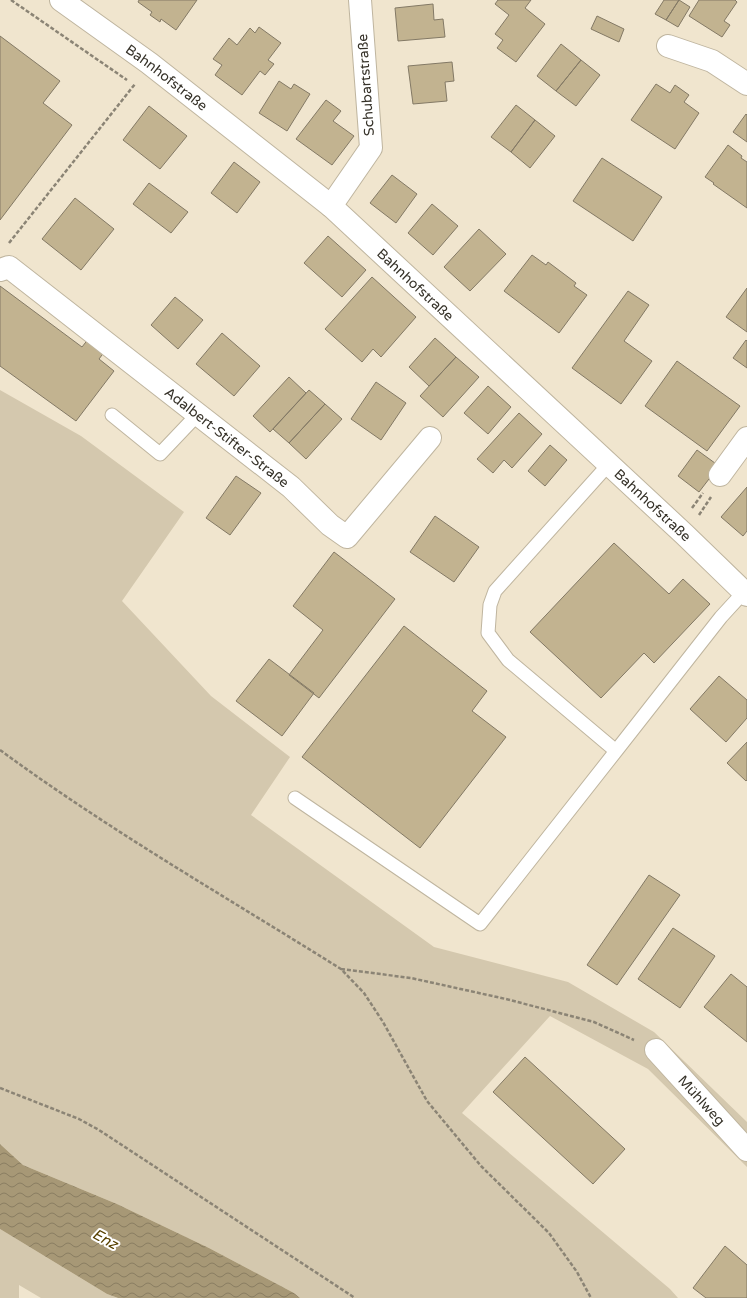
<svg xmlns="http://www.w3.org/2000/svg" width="747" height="1298" viewBox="0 0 747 1298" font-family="'Varela Round',sans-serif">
  <defs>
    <pattern id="water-waves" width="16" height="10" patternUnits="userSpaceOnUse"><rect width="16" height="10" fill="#a79876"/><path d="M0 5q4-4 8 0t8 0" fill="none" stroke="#897d61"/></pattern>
  </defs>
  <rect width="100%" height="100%" fill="#f0e5ce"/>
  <path fill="#d4c8ae" d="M 0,390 L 81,436 L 184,512 L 122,601 L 211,696 L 290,757 L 251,815 L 434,947 L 568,982 L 654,1032 L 747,1122 L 747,1167 L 648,1069 L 550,1016 L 462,1113 L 670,1289 L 678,1298 L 300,1298 L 294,1293 L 209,1248 L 117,1204 L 23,1165 L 0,1144 Z
    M 0,1229 L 107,1294 L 118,1298 L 41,1298 L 19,1285 L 19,1298 L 0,1298 Z"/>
  <path fill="url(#water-waves)" d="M 0,1144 L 23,1165 L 117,1204 L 209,1248 L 294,1293 L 300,1298 L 118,1298 L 107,1294 L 0,1229 Z"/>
  <path fill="#c2b390" stroke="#837965" d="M 139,0 L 197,0 L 176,30 L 161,19 L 160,22 L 150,15 L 152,12 L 138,2 Z
    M 498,0 L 531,0 L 525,8 L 545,24 L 516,62 L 497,48 L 503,40 L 495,34 L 509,15 L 495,4 Z
    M 664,0 L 679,0 L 666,20 L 655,14 Z
    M 679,0 L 690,7 L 678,27 L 666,20 Z
    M 699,0 L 735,0 L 737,2 L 724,21 L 730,25 L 722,37 L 689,16 Z
    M 433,4 L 434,20 L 443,19 L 445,37 L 398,41 L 395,8 Z
    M 597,16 L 624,29 L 619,42 L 591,29 Z
    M 259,27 L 281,43 L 268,60 L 274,64 L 265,75 L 260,71 L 242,95 L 215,75 L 222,65 L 213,59 L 229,38 L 237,45 L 250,28 L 255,33 Z
    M 0,36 L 60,81 L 43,103 L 72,125 L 0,220 Z
    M 561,44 L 581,60 L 556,91 L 537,76 Z
    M 581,60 L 600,75 L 576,106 L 556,91 Z
    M 452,62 L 454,81 L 445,82 L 447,101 L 413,104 L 408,66 Z
    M 279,81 L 291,89 L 294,84 L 310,94 L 287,131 L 259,113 Z
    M 656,84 L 670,93 L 675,85 L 689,95 L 684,102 L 699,113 L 675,149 L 631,120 Z
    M 326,100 L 341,111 L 333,121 L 354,136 L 332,165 L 296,139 Z
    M 516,105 L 535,120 L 511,152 L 491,137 Z
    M 149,106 L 187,136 L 160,169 L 123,140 Z
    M 746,114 L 747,115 L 747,142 L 733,132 Z
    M 535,120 L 555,136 L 530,168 L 511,152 Z
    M 728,145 L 742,156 L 741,158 L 747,162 L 747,208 L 713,184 L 714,183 L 705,177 Z
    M 602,158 L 662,197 L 633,241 L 573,201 Z
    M 234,162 L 260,182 L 237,213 L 211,193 Z
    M 392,175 L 417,194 L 396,223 L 370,203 Z
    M 149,183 L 188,212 L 171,233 L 133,204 Z
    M 75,198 L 114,229 L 81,270 L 42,239 Z
    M 432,204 L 458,226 L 433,255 L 408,233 Z
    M 479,229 L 506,254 L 470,291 L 444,267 Z
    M 328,236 L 366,270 L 342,297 L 304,263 Z
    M 532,255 L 546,265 L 548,262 L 576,283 L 574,286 L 587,295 L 559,333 L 504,291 Z
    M 372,277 L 416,317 L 381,357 L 373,349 L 362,362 L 325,329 Z
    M 0,286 L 82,347 L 89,338 L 105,351 L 99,359 L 114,371 L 76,421 L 0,366 Z
    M 747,288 L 747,332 L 726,317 Z
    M 628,291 L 649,305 L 624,341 L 652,361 L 621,404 L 572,368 Z
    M 175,297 L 203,320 L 178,349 L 151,325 Z
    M 222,333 L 260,366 L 234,396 L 196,364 Z
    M 435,338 L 456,357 L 429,386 L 409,367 Z
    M 746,340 L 747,341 L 747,368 L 733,358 Z
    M 456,357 L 479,377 L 443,417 L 420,396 Z
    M 677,361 L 740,406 L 707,451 L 645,406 Z
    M 289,377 L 306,393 L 270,432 L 253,416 Z
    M 376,382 L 406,403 L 381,440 L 351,419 Z
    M 488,386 L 511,407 L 488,434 L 464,413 Z
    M 309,390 L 325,404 L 289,443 L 273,429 Z
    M 325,404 L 342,419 L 306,459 L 289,443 Z
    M 519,413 L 542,434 L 512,468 L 504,460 L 493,473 L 477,459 Z
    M 550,445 L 567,460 L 545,486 L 528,471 Z
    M 697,450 L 719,466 L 699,492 L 678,476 Z
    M 236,476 L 261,493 L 230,535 L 206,518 Z
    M 747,487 L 747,531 L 743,536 L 721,517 Z
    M 435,516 L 479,547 L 454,582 L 410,552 Z
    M 614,543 L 669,594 L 683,579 L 710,604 L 654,663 L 644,653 L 601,698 L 530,632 Z
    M 334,552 L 395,599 L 319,698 L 289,675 L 323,630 L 293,606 Z
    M 404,626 L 487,691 L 472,711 L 506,737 L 420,848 L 302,757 Z
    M 269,659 L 314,693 L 282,736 L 236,701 Z
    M 719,676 L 747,700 L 747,718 L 726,742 L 690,709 Z
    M 747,742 L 747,780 L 746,781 L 727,763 Z
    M 649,875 L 680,895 L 617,985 L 587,965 Z
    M 673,928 L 715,956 L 680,1008 L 638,979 Z
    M 731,974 L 747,987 L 747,1042 L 704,1007 Z
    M 525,1057 L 625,1149 L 593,1184 L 493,1092 Z
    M 725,1246 L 747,1265 L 747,1298 L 706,1298 L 693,1288 Z"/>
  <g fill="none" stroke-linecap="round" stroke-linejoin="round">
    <defs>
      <path id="service" d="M 112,415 L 160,454 L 198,414
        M 616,751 L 721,617 L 744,592
        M 295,798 L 480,924 L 616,751 L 508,660 L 488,633 L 490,605 L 495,591 L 609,464"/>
      <g id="minor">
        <path d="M 668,46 L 712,61 L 747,84"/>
        <path d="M 331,206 L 371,148 L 360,0"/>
        <path id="s1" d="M 0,270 L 9,267 L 291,487 L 330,525 L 347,537 L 430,438"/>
        <path d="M 720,475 L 747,438"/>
        <path id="s2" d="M 656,1050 L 747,1150"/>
      </g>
      <g id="tertiary">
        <path id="s3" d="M 61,0 L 149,63 L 331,206 L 684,534 L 747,595"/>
      </g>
    </defs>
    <use href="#service" stroke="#bfb59f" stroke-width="15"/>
    <use href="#minor" stroke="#bfb59f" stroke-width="24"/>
    <use href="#tertiary" stroke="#bfb59f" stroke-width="24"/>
    <path stroke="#8b8475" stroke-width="2.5" stroke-dasharray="4 2" stroke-linecap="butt" d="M 11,0 L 127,80
      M 9,243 L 135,84
      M 692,508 L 703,493
      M 699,515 L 711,497
      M 0,750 C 109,830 226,897 341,969 L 364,993 L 383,1022 L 427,1101 L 481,1166 L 549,1233 L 577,1272 L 591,1298
      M 341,969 L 411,978 L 506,999 L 594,1022 L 634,1040
      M 0,1088 L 79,1119 L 99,1130 L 355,1298"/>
    <use href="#service" stroke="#fff" stroke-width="13"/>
    <use href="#minor" stroke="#fff" stroke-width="22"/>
    <use href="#tertiary" stroke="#fff" stroke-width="22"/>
  </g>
  <g text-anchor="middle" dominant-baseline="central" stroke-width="4" stroke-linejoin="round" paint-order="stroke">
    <g font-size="14" fill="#363229" stroke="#fff">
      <text stroke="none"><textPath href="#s3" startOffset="131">Bahnhofstraße</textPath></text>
      <text transform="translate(366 85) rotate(-94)">Schubartstraße</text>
      <text stroke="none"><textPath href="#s3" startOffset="455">Bahnhofstraße</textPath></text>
      <text stroke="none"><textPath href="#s1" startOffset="286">Adalbert-Stifter-Straße</textPath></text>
      <text stroke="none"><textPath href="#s3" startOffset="779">Bahnhofstraße</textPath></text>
      <text stroke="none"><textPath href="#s2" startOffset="68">Mühlweg</textPath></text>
    </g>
    <g font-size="15" font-style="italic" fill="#584100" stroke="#fff">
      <text transform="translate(105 1239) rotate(29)">Enz</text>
    </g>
  </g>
</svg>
